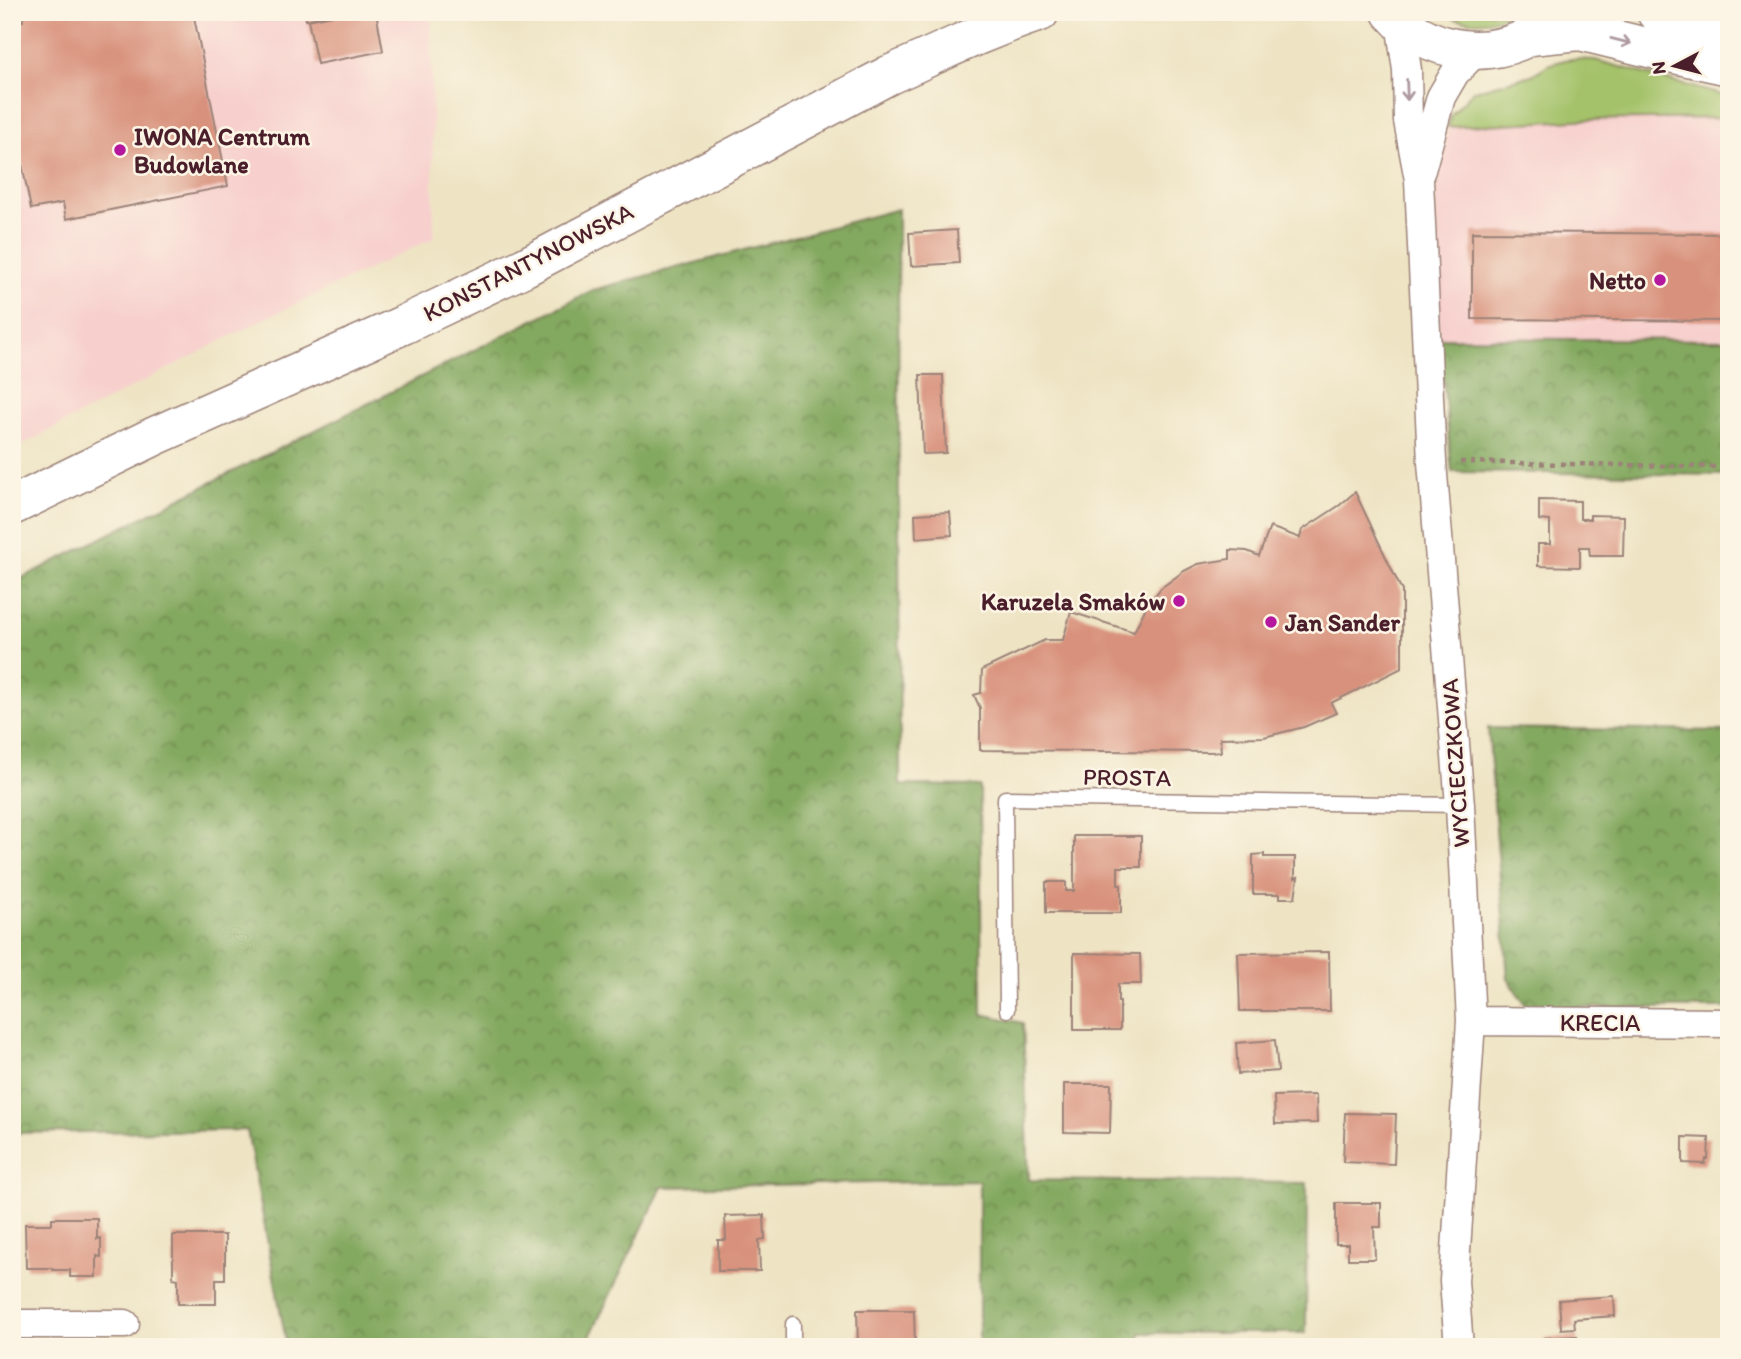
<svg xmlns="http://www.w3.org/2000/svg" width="1741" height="1359" viewBox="0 0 1741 1359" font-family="Itim,sans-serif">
  <defs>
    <pattern id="forest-crowns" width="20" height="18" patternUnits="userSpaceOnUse" patternTransform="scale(1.75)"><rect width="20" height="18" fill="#83a85e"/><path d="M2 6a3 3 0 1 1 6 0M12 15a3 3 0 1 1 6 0" fill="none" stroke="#6d884e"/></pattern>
  </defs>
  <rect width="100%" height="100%" fill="#fcf5e5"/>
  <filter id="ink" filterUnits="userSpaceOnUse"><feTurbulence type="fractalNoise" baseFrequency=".0143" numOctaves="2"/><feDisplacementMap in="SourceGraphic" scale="14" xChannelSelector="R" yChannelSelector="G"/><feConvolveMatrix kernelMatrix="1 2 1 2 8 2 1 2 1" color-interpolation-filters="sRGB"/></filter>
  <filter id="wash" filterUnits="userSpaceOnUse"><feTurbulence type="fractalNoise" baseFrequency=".00686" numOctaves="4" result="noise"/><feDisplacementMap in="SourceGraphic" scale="28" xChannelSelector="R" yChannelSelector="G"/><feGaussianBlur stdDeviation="1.57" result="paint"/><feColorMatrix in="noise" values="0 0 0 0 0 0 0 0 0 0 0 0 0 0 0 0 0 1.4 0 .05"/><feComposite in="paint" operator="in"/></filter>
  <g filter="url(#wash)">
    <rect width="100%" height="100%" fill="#eee4c4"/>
    <path fill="#f7d0cd" d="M 12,12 L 431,12 L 434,238 L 254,324 L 12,450 Z
      M 1729,118 L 1729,340 L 1439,338 L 1435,192 L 1448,127 L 1576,120 Z"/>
    <path fill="#a4c26a" stroke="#77704a" stroke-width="2" d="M 1436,12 L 1512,12 C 1488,27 1459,22 1436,12 Z
      M 1568,59 L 1595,60 L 1729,97 L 1729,118 L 1576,120 L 1448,127 L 1451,115 L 1473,91 L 1532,75 L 1548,65 Z"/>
    <path fill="url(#forest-crowns)" stroke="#666444" stroke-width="2" d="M 898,209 L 900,785 L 980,786 L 982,1014 L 1023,1023 L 1029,1180 L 1307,1183 L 1306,1333 L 1140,1333 L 1139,1347 L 979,1347 L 979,1181 L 662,1187 L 585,1347 L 287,1347 L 247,1130 L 12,1133 L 12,583 L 593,290 Z
      M 1439,338 L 1729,340 L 1729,475 L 1452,472 Z
      M 1488,728 L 1729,731 L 1729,1008 L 1527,1007 L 1508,979 Z"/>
    <g id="blocks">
      <path fill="#d8917c" d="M 22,12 L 193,12 L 228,186 L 66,219 L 63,203 L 31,209 L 12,115 L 12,23 L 23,21 Z
        M 305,12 L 334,12 L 334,13 L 306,20 Z
        M 347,12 L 376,12 L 383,51 L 317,64 L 308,20 Z
        M 957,230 L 959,263 L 911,266 L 909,233 Z
        M 1472,232 L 1729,234 L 1729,321 L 1472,319 Z
        M 920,375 L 943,375 L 946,453 L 923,454 Z
        M 1355,492 L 1402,591 L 1402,668 L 1331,703 L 1336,713 L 1304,727 L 1264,737 L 1220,738 L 1221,752 L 980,750 L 980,708 L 974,695 L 981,693 L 982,670 L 1045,640 L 1063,640 L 1071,612 L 1134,632 L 1147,605 L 1161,588 L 1184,571 L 1198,564 L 1230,559 L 1230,550 L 1247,551 L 1259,556 L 1270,527 L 1300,538 L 1302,530 L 1340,505 Z
        M 1539,500 L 1580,501 L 1580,519 L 1590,519 L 1590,515 L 1624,516 L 1623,556 L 1590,556 L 1589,547 L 1580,547 L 1580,567 L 1538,566 L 1538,544 L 1550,544 L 1550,521 L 1539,520 Z
        M 950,512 L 952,535 L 916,538 L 915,514 Z
        M 1074,836 L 1141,836 L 1141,867 L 1118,867 L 1118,885 L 1121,885 L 1121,913 L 1046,913 L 1046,882 L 1066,882 L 1066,891 L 1074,891 Z
        M 1264,854 L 1264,857 L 1295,857 L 1295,878 L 1298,877 L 1295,898 L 1280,898 L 1280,894 L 1253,894 L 1253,855 Z
        M 1329,952 L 1330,1011 L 1240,1011 L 1238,953 Z
        M 1074,953 L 1140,954 L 1141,984 L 1118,984 L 1118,1002 L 1120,1002 L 1120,1030 L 1074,1030 Z
        M 1275,1040 L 1278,1071 L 1238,1074 L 1236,1043 Z
        M 1064,1084 L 1111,1084 L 1110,1133 L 1064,1132 Z
        M 1316,1095 L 1317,1123 L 1275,1124 L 1274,1096 Z
        M 1345,1113 L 1396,1114 L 1394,1164 L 1343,1162 Z
        M 1683,1137 L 1709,1138 L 1708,1159 L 1706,1159 L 1705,1164 L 1683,1163 Z
        M 1336,1203 L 1381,1203 L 1381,1227 L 1374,1227 L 1375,1259 L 1348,1259 L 1348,1244 L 1336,1244 Z
        M 764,1215 L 765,1239 L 759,1240 L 760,1271 L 718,1271 L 718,1240 L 726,1240 L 725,1216 Z
        M 52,1218 L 97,1218 L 97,1239 L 101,1238 L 101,1257 L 97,1256 L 97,1277 L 70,1277 L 70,1270 L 53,1270 L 52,1268 L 26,1268 L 25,1224 L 52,1224 Z
        M 173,1235 L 225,1235 L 225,1279 L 216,1279 L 216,1304 L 178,1304 L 178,1279 L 173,1278 Z
        M 1614,1296 L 1615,1316 L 1574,1319 L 1575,1328 L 1561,1329 L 1559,1300 Z
        M 857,1310 L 914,1310 L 915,1347 L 858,1347 Z
        M 1577,1336 L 1578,1347 L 1545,1347 L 1544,1338 Z"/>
    </g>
  </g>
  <g filter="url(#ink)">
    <use href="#blocks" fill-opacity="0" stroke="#9c8278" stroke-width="2"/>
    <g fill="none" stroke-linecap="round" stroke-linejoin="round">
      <defs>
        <path id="service" d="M 1007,1010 L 1005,798 L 1460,805
          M 793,1347 L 793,1324"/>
        <path id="minor" d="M 1400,22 L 1407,70 L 1408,121 L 1419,180 L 1432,462 L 1460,805 L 1471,1021 L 1454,1281 L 1459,1347
          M 1421,170 L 1441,97 L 1455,73 L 1477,50
          M 1471,1021 L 1729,1023
          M 12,1324 L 125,1324"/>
        <path id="secondary" d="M 1656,12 L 1729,40
          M 1530,36 L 1580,31 L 1674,54 L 1729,66"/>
        <path id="primary" d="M 1391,12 C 1434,62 1516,63 1559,12
          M 12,506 L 155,436 L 403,325 L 525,267 L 889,75 C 939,53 988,29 1040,12"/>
      </defs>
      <use href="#service" stroke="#9c8278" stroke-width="17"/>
      <use href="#minor" stroke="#9c8278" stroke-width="31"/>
      <use href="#secondary" stroke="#9c8278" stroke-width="41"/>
      <use href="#primary" stroke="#9c8278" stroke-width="41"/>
      <path stroke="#9c8278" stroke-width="4.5" stroke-dasharray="5 5" stroke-linecap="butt" d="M 1460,462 L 1729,467"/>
      <use href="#service" stroke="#fff" stroke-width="14"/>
      <use href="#minor" stroke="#fff" stroke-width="28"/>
      <use href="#secondary" stroke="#fff" stroke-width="38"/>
      <use href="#primary" stroke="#fff" stroke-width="38"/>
    </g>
    <defs><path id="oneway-shaft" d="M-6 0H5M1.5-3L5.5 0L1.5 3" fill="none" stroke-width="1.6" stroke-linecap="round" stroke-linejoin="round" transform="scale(1.75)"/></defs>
    <g stroke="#ae9aa0">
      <use href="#oneway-shaft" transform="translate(1621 41) rotate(14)"/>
      <use href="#oneway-shaft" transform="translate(1407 90) rotate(88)"/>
    </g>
  </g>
  <g fill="#b5179e" stroke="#fcf5e5" stroke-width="2.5">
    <circle cx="120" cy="150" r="7"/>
    <circle cx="1660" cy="280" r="7"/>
    <circle cx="1179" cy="601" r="7"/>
    <circle cx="1271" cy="622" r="7"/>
  </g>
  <g text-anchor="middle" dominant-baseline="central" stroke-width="5" stroke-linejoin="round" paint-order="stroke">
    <g font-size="24" font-weight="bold" fill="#4a1f2b" stroke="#fcf5e5" text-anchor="start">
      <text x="134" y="136">IWONA Centrum<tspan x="134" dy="28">Budowlane</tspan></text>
      <text x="1646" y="280" text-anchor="end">Netto</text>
      <text x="1165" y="601" text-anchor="end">Karuzela Smaków</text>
      <text x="1285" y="622">Jan Sander</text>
    </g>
    <g font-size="24" fill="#4a1f2b" stroke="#fcf5e5">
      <text transform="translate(528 262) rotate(-27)">KONSTANTYNOWSKA</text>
      <text transform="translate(1455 763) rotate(-94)">WYCIECZKOWA</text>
      <text transform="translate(1127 777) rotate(1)">PROSTA</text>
      <text x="1600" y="1022">KRECIA</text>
    </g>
  </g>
  <rect width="1741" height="1359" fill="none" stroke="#fcf5e5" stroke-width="42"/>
  <g transform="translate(1675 66) rotate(263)" stroke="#fcf5e5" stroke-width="5" paint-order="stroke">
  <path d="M0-5L12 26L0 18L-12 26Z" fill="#4a1f2b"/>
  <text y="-10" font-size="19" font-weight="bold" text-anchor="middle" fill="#4a1f2b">N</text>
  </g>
</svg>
